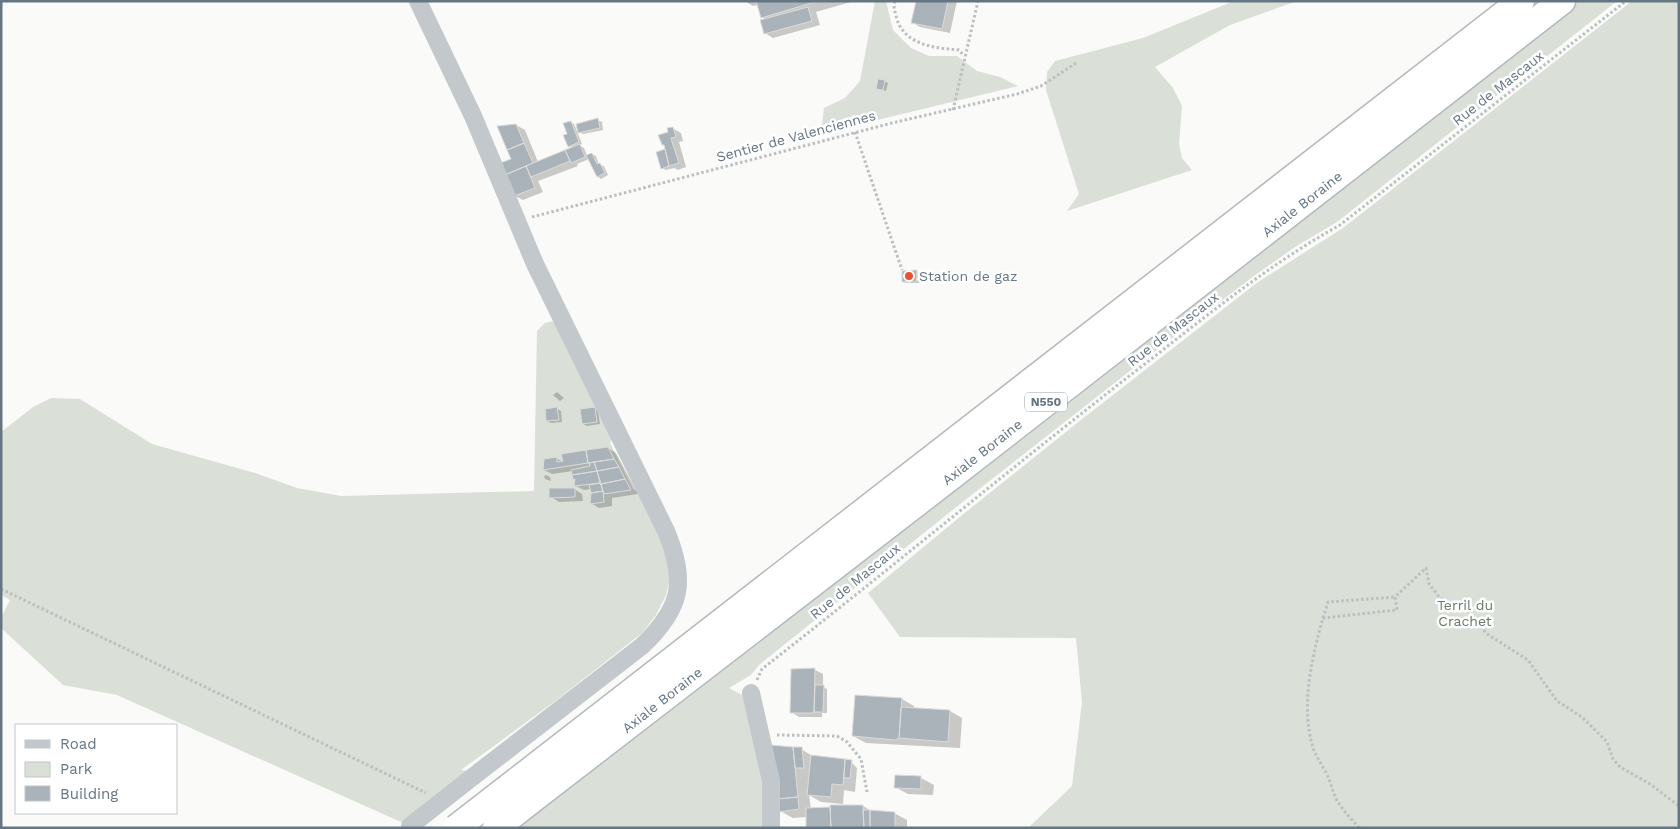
<svg xmlns="http://www.w3.org/2000/svg" width="1680" height="829" viewBox="0 0 1680 829" font-family="'Work Sans',sans-serif">
  <rect width="100%" height="100%" fill="#fafaf8"/>
  <path fill="#dadfd7" d="M 875,1 L 886,1 L 893,30 L 911,48 L 929,56 L 957,56 L 977,71 L 1000,77 L 1018,86 L 836,130 L 822,125 L 824,108 L 845,98 L 860,81 Z
    M 1234,1 L 1297,1 L 1230,25 L 1155,67 L 1173,88 L 1182,106 L 1179,144 L 1182,158 L 1192,170 L 1067,211 L 1079,194 L 1046,90 L 1047,72 L 1055,61 L 1143,38 Z
    M 1562,1 L 1617,1 L 1337,222 L 1295,247 L 1254,276 L 1163,345 L 955,508 L 759,665 L 751,675 L 729,688 L 744,696 L 756,735 L 771,828 L 496,828 Z
    M 1632,1 L 1679,1 L 1679,828 L 1028,828 L 1072,786 L 1082,702 L 1076,638 L 900,637 L 868,593 L 961,516 L 1077,423 L 1258,282 L 1343,228 Z
    M 557,320 L 614,436 L 610,443 L 633,489 L 644,495 L 672,571 L 666,595 L 656,615 L 642,633 L 558,699 L 461,770 L 479,772 L 410,826 L 117,695 L 63,685 L 1,628 L 1,618 L 10,600 L 1,595 L 1,432 L 33,407 L 51,398 L 80,399 L 152,444 L 255,473 L 297,488 L 341,496 L 534,491 L 537,331 L 545,323 Z"/>
  <path fill="#0003" d="M 745,1 L 854,1 L 816,12 L 820,25 L 773,38 L 765,33 L 766,20 L 762,17 L 758,5 L 753,6 Z
    M 917,1 L 957,1 L 950,33 L 920,27 L 912,22 Z
    M 884,81 L 888,83 L 886,91 L 877,88 Z
    M 598,120 L 602,122 L 603,130 L 583,134 L 579,132 Z
    M 571,122 L 574,124 L 582,144 L 579,145 L 584,148 L 587,156 L 592,154 L 596,156 L 599,165 L 604,166 L 608,175 L 601,179 L 598,177 L 589,159 L 577,164 L 578,166 L 538,181 L 543,192 L 523,200 L 515,196 L 502,164 L 513,160 L 516,125 L 525,130 L 538,162 L 574,148 L 569,146 L 568,134 Z
    M 672,128 L 681,133 L 683,141 L 679,142 L 686,167 L 678,170 L 674,168 L 666,170 L 662,168 L 666,150 L 665,146 L 663,145 Z
    M 916,272 L 920,274 L 920,283 L 906,283 L 903,281 Z
    M 557,392 L 564,398 L 560,401 L 553,395 Z
    M 557,409 L 561,411 L 562,422 L 551,423 L 547,421 Z
    M 595,409 L 598,411 L 600,424 L 587,426 L 583,424 Z
    M 608,448 L 616,453 L 638,494 L 612,498 L 612,506 L 599,508 L 591,503 L 591,489 L 584,490 L 576,486 L 576,480 L 574,479 L 573,471 L 552,474 L 544,470 L 556,458 L 565,463 Z
    M 546,475 L 550,477 L 551,481 L 545,479 L 544,476 Z
    M 574,489 L 582,494 L 583,501 L 559,502 L 551,497 Z
    M 815,670 L 823,674 L 823,687 L 827,689 L 827,713 L 822,713 L 822,717 L 799,717 L 791,712 Z
    M 902,699 L 914,706 L 914,709 L 950,711 L 962,718 L 960,748 L 866,743 L 853,736 Z
    M 801,749 L 814,757 L 851,762 L 857,768 L 855,792 L 844,790 L 843,804 L 821,802 L 809,795 L 811,809 L 863,806 L 873,812 L 894,813 L 907,820 L 907,828 L 807,828 L 807,817 L 793,818 L 780,811 Z
    M 896,776 L 921,778 L 934,785 L 933,795 L 908,794 L 895,787 Z"/>
  <path fill="#aab3b9" stroke="#dcdcda" d="M 756,1 L 818,1 L 761,18 Z
    M 916,1 L 948,1 L 942,29 L 911,23 Z
    M 808,7 L 812,21 L 764,34 L 760,20 Z
    M 878,79 L 885,80 L 883,90 L 876,89 Z
    M 598,118 L 600,128 L 578,133 L 576,124 Z
    M 571,121 L 579,142 L 568,147 L 563,135 L 567,134 L 563,123 Z
    M 516,124 L 524,143 L 507,150 L 497,126 Z
    M 673,127 L 676,137 L 671,138 L 672,142 L 679,163 L 669,166 L 664,145 L 662,145 L 658,135 L 668,132 L 667,128 Z
    M 524,143 L 533,163 L 505,175 L 500,163 L 511,159 L 507,150 Z
    M 580,144 L 585,157 L 571,163 L 565,150 Z
    M 665,149 L 669,166 L 661,169 L 656,152 Z
    M 565,150 L 570,161 L 531,177 L 526,166 Z
    M 592,153 L 597,164 L 600,163 L 605,173 L 597,177 L 586,155 Z
    M 526,166 L 535,188 L 514,196 L 505,175 Z
    M 917,270 L 916,282 L 902,282 L 902,271 Z
    M 557,407 L 559,420 L 546,421 L 545,409 Z
    M 595,407 L 597,422 L 582,424 L 580,409 Z
    M 608,447 L 614,459 L 588,463 L 586,450 Z
    M 586,450 L 588,463 L 543,470 L 544,459 L 557,457 L 557,462 L 563,461 L 561,454 Z
    M 614,459 L 619,467 L 597,471 L 594,462 Z
    M 594,462 L 597,471 L 572,475 L 571,470 L 590,466 L 589,463 Z
    M 619,467 L 625,479 L 601,484 L 597,471 Z
    M 597,471 L 600,483 L 574,486 L 575,479 L 573,480 L 572,475 Z
    M 625,479 L 631,490 L 604,494 L 601,484 Z
    M 600,483 L 603,491 L 591,493 L 589,485 Z
    M 549,488 L 575,488 L 575,497 L 549,498 Z
    M 603,491 L 604,502 L 590,504 L 591,493 Z
    M 815,668 L 814,713 L 790,713 L 791,669 Z
    M 815,685 L 824,685 L 823,712 L 814,712 Z
    M 855,695 L 902,698 L 899,738 L 895,740 L 852,736 Z
    M 901,707 L 950,710 L 948,742 L 899,738 Z
    M 771,745 L 793,747 L 798,797 L 777,799 Z
    M 793,747 L 802,747 L 804,768 L 795,768 Z
    M 811,755 L 845,759 L 843,785 L 832,784 L 831,797 L 807,795 Z
    M 845,759 L 852,760 L 850,778 L 844,778 Z
    M 895,775 L 921,776 L 921,789 L 894,788 Z
    M 798,797 L 799,809 L 779,812 L 777,799 Z
    M 830,805 L 863,805 L 864,828 L 831,828 Z
    M 830,807 L 831,828 L 806,828 L 806,808 Z
    M 863,810 L 870,810 L 870,828 L 864,828 Z
    M 870,810 L 895,812 L 895,828 L 870,828 Z"/>
  <g fill="none" stroke-linecap="round" stroke-linejoin="round">
    <defs>
      <path id="highway" d="M 509,787 L 1521,1
        M 529,802 L 944,482 L 1562,1"/>
    </defs>
    <use href="#highway" stroke="#b4b9bd" stroke-width="29"/>
    <path stroke="#bbbfc2" stroke-width="3" stroke-dasharray="2.5 2.5" stroke-linecap="butt" d="M 895,1 C 893,7 895,11 896,16 C 903,45 934,48 959,50 L 964,56
      M 953,110 L 978,1
      M 855,132 L 902,270
      M 532,217 L 892,123 L 1017,94 L 1041,86 L 1076,63
      M 1,589 L 426,793
      M 1323,618 L 1328,602 L 1395,597
      M 757,680 L 762,669 C 885,573 1005,473 1128,377 C 1197,324 1264,267 1340,225 L 1626,1
      M 777,735 L 837,736 L 847,742 L 861,759 L 867,792
      M 1359,828 C 1350,817 1339,807 1334,794 C 1332,789 1331,784 1329,779 C 1324,767 1315,757 1312,744 C 1301,705 1312,656 1323,618 L 1397,610 L 1395,597 L 1426,568 L 1429,584 L 1440,598 L 1468,611 L 1487,634 L 1528,660 L 1557,701 L 1582,717 L 1607,742 L 1613,759 L 1620,767 L 1650,784 L 1679,806"/>
    <path stroke="#c3c8cc" stroke-width="18" d="M 418,1 L 473,116 L 535,264 L 666,531 C 687,581 682,608 642,646 L 479,772
      M 751,693 L 771,781 L 771,828"/>
    <use href="#highway" stroke="#fff" stroke-width="26"/>
    <defs>
      <path id="highway-bridge" d="M 456,828 L 509,787
        M 496,828 L 529,802"/>
    </defs>
    <use href="#highway-bridge" stroke="#b4b9bd" stroke-width="29" stroke-linecap="butt"/>
    <path stroke="#c3c8cc" stroke-width="18" d="M 410,826 L 479,772"/>
    <use href="#highway-bridge" stroke="#fff" stroke-width="26"/>
  </g>
  <circle fill="#e4572e" stroke="#fff" stroke-width="2" cx="909" cy="276" r="5"/>
  <g text-anchor="middle" dominant-baseline="central" stroke-width="5" stroke-linejoin="round" paint-order="stroke">
    <rect fill="#fff" stroke="#939fa8" stroke-width="1" x="1025" y="392.5" width="42" height="19" rx="4"/>
    <g font-size="12" font-weight="bold" fill="#657683">
      <text x="1046" y="402">N550</text>
    </g>
    <g font-size="14" fill="#657683" stroke="#fff">
      <text transform="translate(1498 88) rotate(-38)">Rue de Mascaux</text>
      <text transform="translate(796 136) rotate(-15)">Sentier de Valenciennes</text>
      <text transform="translate(1302 204) rotate(-38)">Axiale Boraine</text>
      <text transform="translate(1173 329) rotate(-38)">Rue de Mascaux</text>
      <text transform="translate(982 452) rotate(-38)">Axiale Boraine</text>
      <text transform="translate(855 581) rotate(-39)">Rue de Mascaux</text>
      <text transform="translate(662 700) rotate(-38)">Axiale Boraine</text>
    </g>
    <g font-size="14" fill="#657683" stroke="#fff" text-anchor="start">
      <text x="919" y="276">Station de gaz</text>
    </g>
    <g font-size="14" fill="#687a64" stroke="#fff">
      <text x="1465" y="605">Terril du<tspan x="1465" dy="16">Crachet</tspan></text>
    </g>
  </g>
  <rect width="1680" height="829" fill="none" stroke="#657683" stroke-width="5"/>
  <rect x="15" y="724" width="162" height="90" fill="#ffffff" stroke="#c1c8cd"/>
  <rect x="25" y="740" width="25" height="8" fill="#c3c8cc" stroke="#c1c8cd"/>
  <text x="60" y="749" font-size="15" fill="#657683">Road</text>
  <rect x="25" y="762" width="25" height="15" fill="#dadfd7" stroke="#c1c8cd"/>
  <text x="60" y="774" font-size="15" fill="#657683">Park</text>
  <rect x="25" y="786" width="25" height="15" fill="#aab3b9" stroke="#c1c8cd"/>
  <text x="60" y="799" font-size="15" fill="#657683">Building</text>
</svg>
